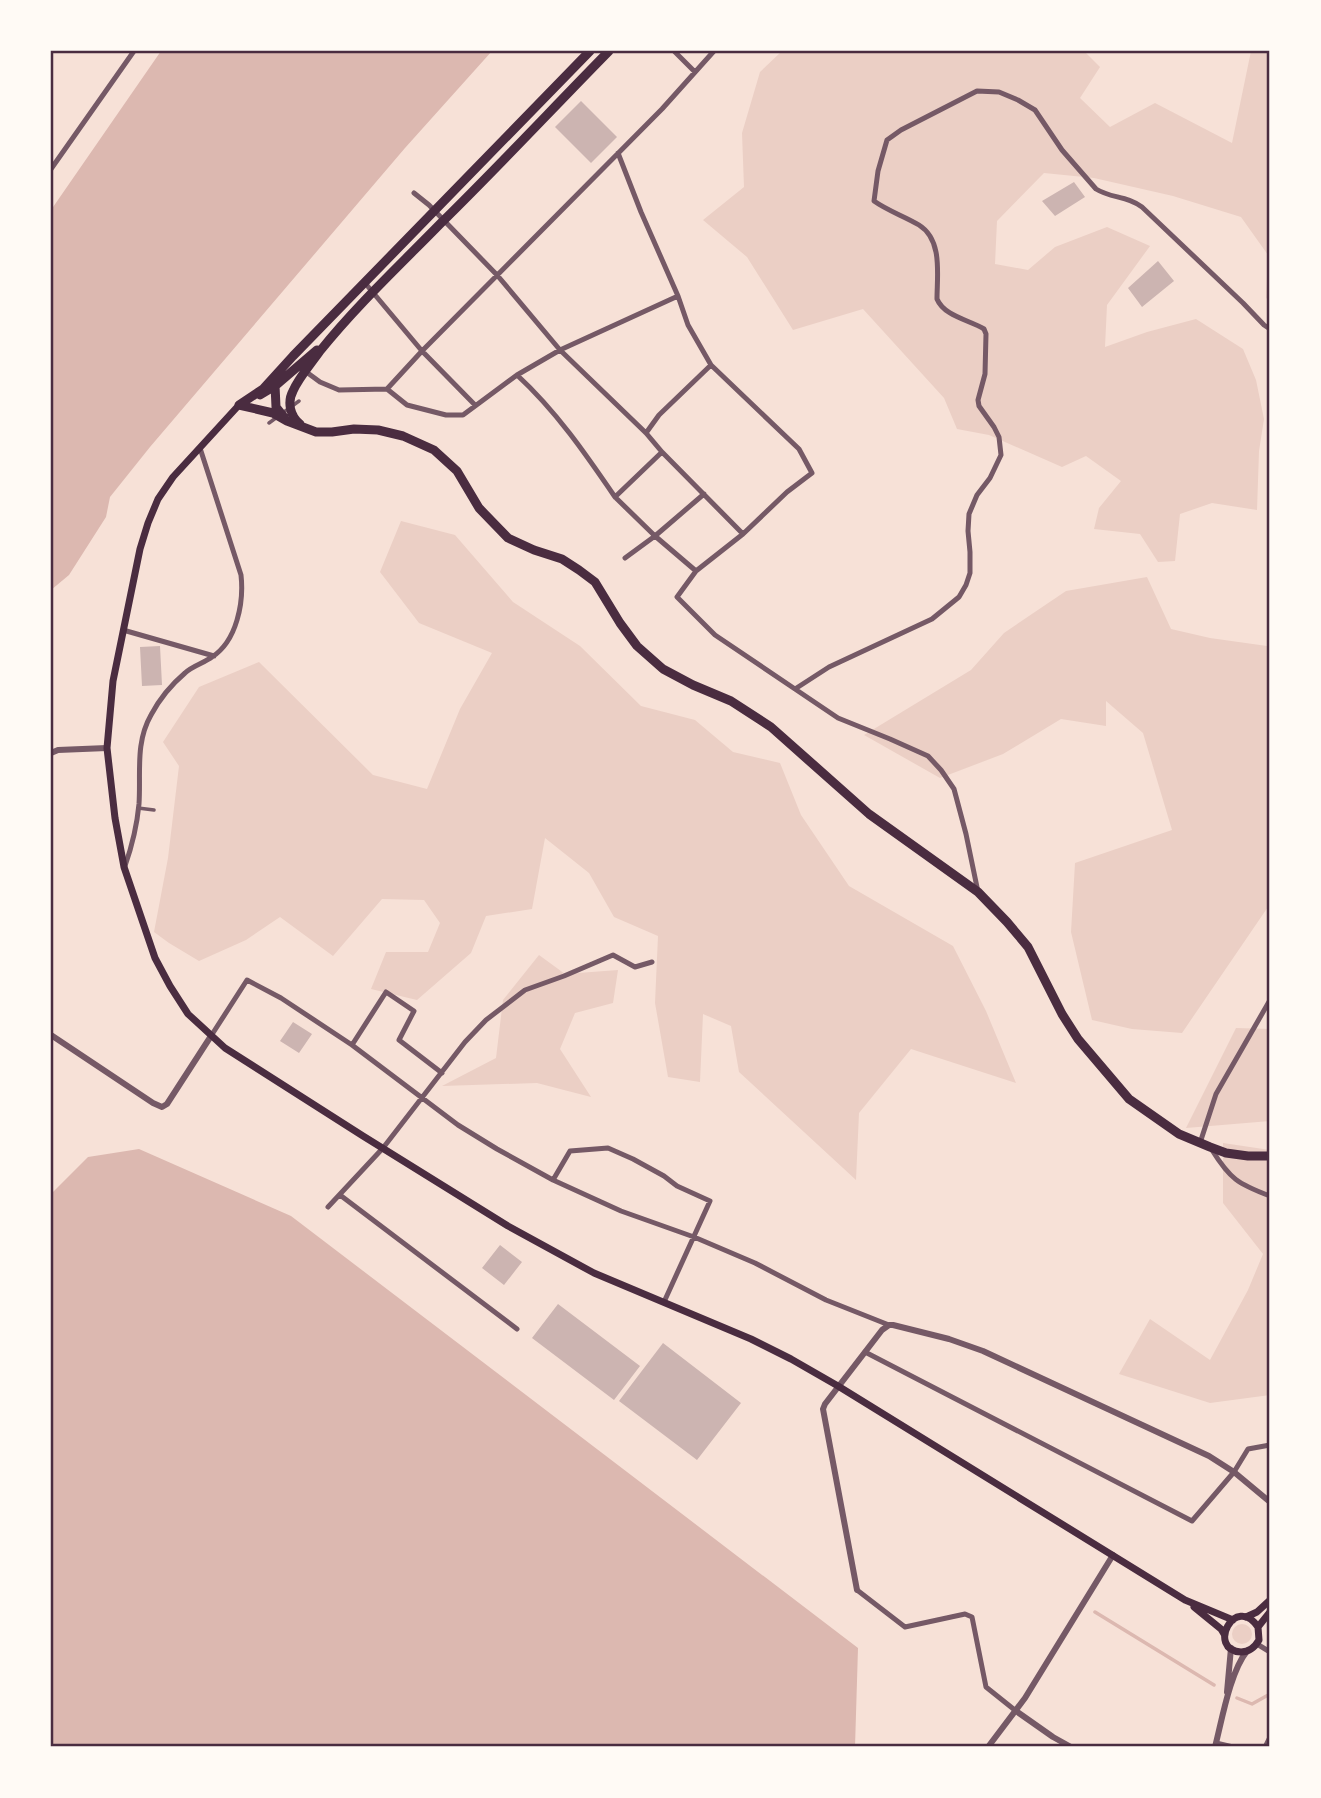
<svg xmlns="http://www.w3.org/2000/svg" width="1321" height="1798" viewBox="0 0 1321 1798" font-family="'Varela Round',sans-serif">
  <rect width="100%" height="100%" fill="#f7e1d7"/>
  <path fill="#ebcfc5" d="M 782,51 L 1084,51 L 1100,67 L 1080,98 L 1110,127 L 1155,103 L 1232,143 L 1251,51 L 1270,51 L 1270,301 L 1266,298 L 1268,255 L 1241,217 L 1173,196 L 1094,178 L 1044,173 L 997,221 L 995,264 L 1028,270 L 1055,247 L 1107,227 L 1150,246 L 1107,305 L 1105,347 L 1147,332 L 1196,319 L 1243,349 L 1256,380 L 1264,419 L 1259,451 L 1257,510 L 1212,503 L 1180,514 L 1175,561 L 1158,562 L 1140,534 L 1094,529 L 1099,508 L 1121,481 L 1086,456 L 1062,467 L 989,435 L 957,429 L 944,398 L 863,309 L 793,330 L 747,257 L 703,220 L 744,187 L 742,133 L 760,72 Z
    M 401,521 L 455,535 L 513,602 L 580,646 L 641,706 L 695,720 L 733,752 L 780,763 L 801,815 L 849,886 L 953,946 L 986,1011 L 1016,1083 L 911,1049 L 859,1113 L 856,1180 L 739,1072 L 731,1026 L 703,1014 L 700,1082 L 668,1077 L 655,1003 L 658,936 L 614,917 L 589,873 L 545,838 L 532,909 L 486,916 L 471,953 L 417,1000 L 371,989 L 386,952 L 428,952 L 440,923 L 424,900 L 382,899 L 333,956 L 280,917 L 246,940 L 199,961 L 169,943 L 154,932 L 168,858 L 179,766 L 163,742 L 199,687 L 259,662 L 373,775 L 427,789 L 460,709 L 492,653 L 419,623 L 380,572 Z
    M 1147,577 L 1171,629 L 1210,638 L 1267,646 L 1270,623 L 1270,904 L 1182,1033 L 1132,1029 L 1092,1020 L 1071,932 L 1075,863 L 1172,830 L 1143,733 L 1106,701 L 1106,726 L 1061,719 L 1003,754 L 940,778 L 864,735 L 971,670 L 1004,633 L 1066,591 Z
    M 539,955 L 565,974 L 618,970 L 613,1003 L 575,1013 L 560,1049 L 591,1097 L 537,1083 L 442,1086 L 496,1058 L 503,1000 Z
    M 1236,1028 L 1270,1029 L 1270,1121 L 1186,1128 Z
    M 1223,1143 L 1270,1150 L 1270,1395 L 1210,1403 L 1119,1374 L 1150,1319 L 1210,1360 L 1248,1290 L 1263,1254 L 1223,1203 Z
    M1232 1634a10 10 0 1 1 20 0a10 10 0 1 1-20 0Z"/>
  <path fill="#dcb8b0" d="M 161,51 L 492,51 L 405,148 L 150,447 L 110,497 L 106,517 L 69,575 L 51,590 L 51,210 Z
    M 139,1149 L 291,1216 L 858,1648 L 855,1747 L 51,1747 L 51,1194 L 88,1157 Z"/>
  <g fill="none" stroke-linecap="round" stroke-linejoin="round">
    <path stroke="#dcb8b0" stroke-width="3.5" d="M 1095,1612 L 1214,1685
      M 1237,1698 L 1252,1704 L 1270,1694"/>
  </g>
  <path fill="#ccb4b1" d="M 581,101 L 617,137 L 591,163 L 555,127 Z
    M 1074,182 L 1085,197 L 1055,216 L 1042,201 Z
    M 1158,261 L 1174,281 L 1142,307 L 1128,288 Z
    M 160,646 L 162,685 L 142,686 L 140,647 Z
    M 293,1022 L 312,1034 L 299,1053 L 280,1041 Z
    M 500,1245 L 522,1262 L 504,1285 L 482,1268 Z
    M 558,1304 L 640,1366 L 614,1400 L 532,1338 Z
    M 663,1343 L 741,1403 L 697,1460 L 619,1401 Z"/>
  <g fill="none" stroke-linecap="round" stroke-linejoin="round">
    <path stroke="#755966" stroke-width="3.5" d="M 269,423 L 299,401
      M 138,808 L 154,810"/>
    <path stroke="#755966" stroke-width="5" d="M 674,51 L 695,72
      M 618,153 L 641,212 L 678,296 L 688,325 L 711,365 L 799,449 L 812,473 L 787,492 L 743,534 L 696,571 L 677,597 L 715,635 L 795,689 L 829,667 L 932,619 L 959,597 L 966,585 L 970,573 L 970,552 L 968,531 L 969,514 L 977,495 L 990,478 L 1001,455 L 999,437 L 994,427 L 979,406 L 978,400 L 985,374 L 986,334 L 984,329 C 969,320 944,316 937,299 C 937,275 943,240 919,225 C 904,216 888,211 874,201 L 878,171 L 887,140 L 901,130 L 977,91 L 999,92 L 1018,100 L 1035,110 L 1062,150 L 1096,189 C 1112,199 1126,195 1142,207 L 1243,303 L 1264,325 L 1270,329
      M 51,169 L 134,51
      M 414,193 L 429,205 L 497,275 L 560,350 L 646,433 L 662,452 L 743,534
      M 365,283 L 422,351 L 475,405
      M 678,296 L 560,350 L 517,375 L 463,415 L 446,415 L 407,405 L 387,389 L 422,351 L 662,109 L 714,51
      M 305,371 L 320,382 L 339,390 L 387,389
      M 517,375 C 556,411 585,453 615,497 L 662,452
      M 646,433 L 659,415 L 711,365
      M 615,497 L 655,536 L 696,571
      M 625,558 L 655,536 L 704,494
      M 123,630 L 214,656
      M 795,689 L 838,718 L 890,739 L 928,756 L 941,770 L 954,789 L 966,834 L 978,892
      M 125,866 C 132,846 137,825 139,804 C 141,773 135,743 151,715 C 159,700 172,684 185,673 C 192,666 204,663 212,657 C 237,641 244,602 241,575 L 200,448
      M 211,1036 L 247,980 L 281,998 L 352,1045 L 458,1125 L 497,1149 L 553,1180 L 621,1211 L 694,1237 L 755,1263 L 826,1300 L 889,1325
      M 352,1045 L 386,992 L 414,1011 L 399,1040 L 442,1073
      M 1200,1143 L 1216,1094 L 1270,1000
      M 1212,1150 C 1230,1179 1238,1184 1270,1196
      M 553,1180 L 570,1151 L 608,1148 L 633,1159 L 664,1176 L 677,1186 L 710,1201 L 664,1302
      M 340,1195 L 517,1329
      M 328,1207 L 383,1148 L 465,1042 L 486,1020 L 525,990 L 564,976 L 613,955 L 635,967 L 652,962
      M 865,1352 L 1192,1521 L 1234,1472 L 1248,1449 L 1270,1445
      M 857,1590 L 905,1627 L 965,1614 L 972,1617 L 986,1687 L 1016,1711
      M 1257,1644 L 1270,1652
      M 1216,1743 L 1233,1747
      M 1265,1747 L 1270,1737"/>
    <path stroke="#755966" stroke-width="6" d="M 51,753 L 58,750 L 107,748
      M 51,1035 L 153,1103 L 162,1107 L 167,1104 L 211,1036
      M 857,1590 L 823,1409 L 825,1404 L 882,1330 L 889,1325 L 893,1325 L 949,1339 L 983,1351 L 1209,1456 L 1234,1472 L 1270,1502
      M 1227,1692 L 1231,1648
      M 1016,1711 L 1053,1737 L 1071,1747
      M 988,1747 L 1025,1698 L 1113,1555
      M 1215,1747 C 1222,1720 1230,1672 1247,1651"/>
    <path stroke="#4a2c40" stroke-width="7" d="M 239,405 L 173,477 L 158,499 L 148,523 L 140,549 L 113,681 L 107,748 L 115,818 L 124,867 L 155,958 L 170,986 L 188,1014 L 225,1048 L 363,1136 L 508,1226 L 594,1273 L 751,1339 L 791,1359 L 838,1386 L 1185,1600 L 1233,1620
      M 1194,1607 L 1221,1629 L 1224,1634
      M 1246,1617 L 1257,1612 L 1270,1600
      M 1258,1627 C 1235,1593 1206,1650 1241,1652 C 1250,1652 1255,1647 1259,1640 L 1258,1627 L 1270,1612"/>
    <path stroke="#4a2c40" stroke-width="9" d="M 275,385 L 276,407 L 284,417
      M 260,395 L 275,386 L 317,350
      M 239,405 L 273,413 L 287,421 L 316,432 L 332,432 L 354,429 L 378,430 L 403,436 L 434,450 L 457,471 L 479,508 L 508,538 L 534,550 L 562,559 L 579,570 L 595,582 L 620,623 L 637,646 L 663,669 L 693,685 L 731,701 L 771,727 L 869,814 L 978,892 L 1007,922 L 1028,947 L 1062,1014 L 1078,1039 L 1129,1099 L 1179,1134 L 1210,1147 L 1226,1153 L 1248,1156 L 1270,1156
      M 239,405 L 263,389 L 293,356 L 590,51
      M 300,424 C 290,416 287,402 293,391 C 299,377 311,364 320,351 C 357,305 400,265 441,223 C 498,167 553,108 609,51"/>
  </g>
  <rect width="1321" height="1798" fill="none" stroke="#fffaf5" stroke-width="105"/>
  <rect x="52" y="52" width="1216" height="1693" fill="none" stroke="#4a2c40" stroke-width="2.5"/>
</svg>
